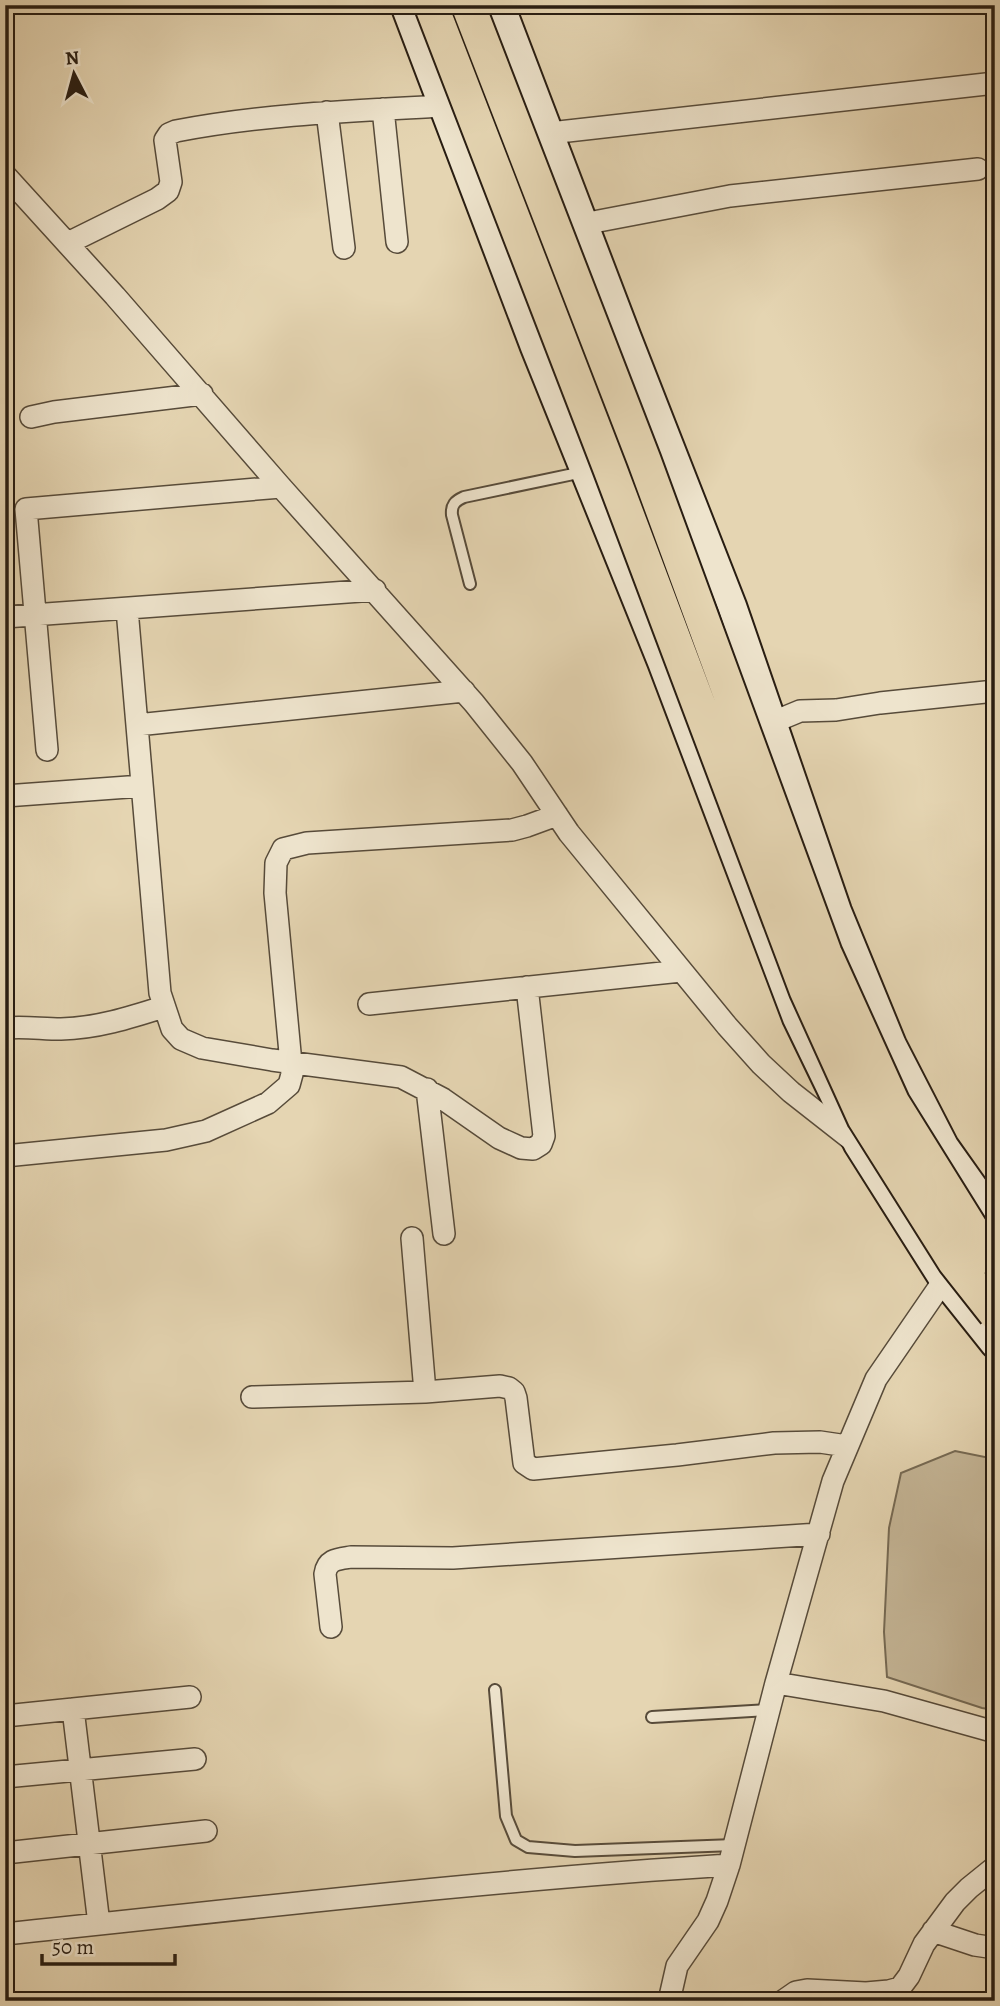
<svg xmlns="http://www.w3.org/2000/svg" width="1000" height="2006" viewBox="0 0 1000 2006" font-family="Alegreya,serif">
  <rect width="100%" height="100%" fill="#e5d5b2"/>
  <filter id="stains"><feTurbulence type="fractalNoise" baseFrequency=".00286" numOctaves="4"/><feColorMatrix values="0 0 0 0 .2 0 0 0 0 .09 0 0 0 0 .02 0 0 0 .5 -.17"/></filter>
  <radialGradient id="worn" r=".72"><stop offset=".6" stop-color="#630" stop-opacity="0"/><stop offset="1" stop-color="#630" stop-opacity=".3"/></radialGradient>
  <path fill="#c5b697" stroke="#766a54" stroke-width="2" d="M 955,1451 L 995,1459 L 995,1710 L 982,1708 L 887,1677 L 884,1632 L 889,1528 L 901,1473 Z"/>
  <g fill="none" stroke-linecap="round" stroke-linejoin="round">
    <defs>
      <path id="service" d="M 470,584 L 452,515 C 451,505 455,501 464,497 L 583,472
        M 495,1690 L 506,1816 L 516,1840 L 528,1847 L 575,1851 L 734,1845
        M 652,1717 L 768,1710"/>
      <path id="minor" d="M 383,109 L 397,242
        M 327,112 L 344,248
        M 550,133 L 995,83
        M 5,175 L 115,296 L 281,487 L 474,703 L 522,763 L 569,833 L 727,1026 L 761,1064 L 791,1092 L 856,1143
        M 583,224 L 730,196 L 978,169
        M 68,243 L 157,199 L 168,191 L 171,182 L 165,140 L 169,134 L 176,131 C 264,114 353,111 443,106
        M 31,417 L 54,412 L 202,394
        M 127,609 L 160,993 L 172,1029 L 181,1039 L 202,1048 L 272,1060 L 401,1077 L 443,1099 L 499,1138 L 521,1148 L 533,1149 L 541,1144 L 544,1136 L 527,987
        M 5,617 L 375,590
        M 771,723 L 800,711 L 836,710 L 880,703 L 995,691
        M 137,725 L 464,691
        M 47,750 L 26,509 L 281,487
        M 5,796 L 142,786
        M 369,1004 L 681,971
        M 5,1028 C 24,1026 42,1029 61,1029 C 97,1028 129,1018 163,1007
        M 427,1089 L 444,1234
        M 5,1156 L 166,1140 L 206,1131 L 268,1103 L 289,1085 L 292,1074 L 275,893 L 276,863 L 283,849 L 307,843 L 512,830 L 527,826 L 557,815
        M 412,1238 L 425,1392
        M 252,1397 L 425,1392 L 500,1386 L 509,1388 L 514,1392 L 516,1398 L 524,1463 L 533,1469 L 677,1455 L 774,1443 L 820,1442 L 847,1446
        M 331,1627 L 325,1574 C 327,1559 338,1559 351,1557 L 453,1558 L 819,1534
        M 776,1683 L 884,1701 L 995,1732
        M 73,1709 L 99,1924
        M 5,1716 L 190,1697
        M 5,1777 L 195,1759
        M 5,1853 L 206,1831
        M 933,1931 L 975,1945 L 995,1948
        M 5,1934 C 246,1909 487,1880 729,1865
        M 669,2001 L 677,1966 L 708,1921 L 717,1901 L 729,1865 L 776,1683 L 833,1481 L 876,1379 L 944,1280 L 954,1271
        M 783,2001 L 796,1992 L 807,1990 L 866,1993 L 889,1991 L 900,1988 L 909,1976 L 924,1944 L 955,1902 L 969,1888 L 995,1867"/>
      <path id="secondary" d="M 405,5 L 535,347 L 662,662 L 797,1018 L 858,1144 L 944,1280 L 995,1344
        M 500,5 L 627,338 L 732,606 L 837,911 L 892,1045 L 944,1146 L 995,1218"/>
    </defs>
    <use href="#service" stroke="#574b3a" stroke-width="14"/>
    <use href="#minor" stroke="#574b3a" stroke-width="24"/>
    <use href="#secondary" stroke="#281d12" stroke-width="32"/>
    <use href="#service" stroke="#eee4cd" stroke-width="10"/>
    <use href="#minor" stroke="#eee4cd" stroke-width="21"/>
    <use href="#secondary" stroke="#eee4cd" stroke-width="28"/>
    <defs>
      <path id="trunk-bridge" d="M 431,5 L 610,469 L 806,990 L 864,1118 L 954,1261 L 995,1313
        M 468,5 L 644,460 L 825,953 L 893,1103 L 977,1238 L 995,1260"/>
    </defs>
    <use href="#trunk-bridge" stroke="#281d12" stroke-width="37" stroke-linecap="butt"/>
    <use href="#trunk-bridge" stroke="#e5d5b2" stroke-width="33"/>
  </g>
  <rect width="1000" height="2006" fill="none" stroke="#e5d5b2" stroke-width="28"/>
  <rect x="7" y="7" width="986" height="1992" fill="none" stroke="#281d12" stroke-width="3.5"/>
  <rect x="14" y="14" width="972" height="1978" fill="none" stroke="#281d12" stroke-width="2"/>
  <g transform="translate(74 74) rotate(354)" stroke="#eee4cd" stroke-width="5" paint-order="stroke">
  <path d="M0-5L12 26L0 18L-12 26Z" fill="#281d12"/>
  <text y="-10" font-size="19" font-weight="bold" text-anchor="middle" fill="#281d12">N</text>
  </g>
  <path d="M42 1954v10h133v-10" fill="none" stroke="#281d12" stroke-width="3.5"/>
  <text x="52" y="1954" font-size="21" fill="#281d12" stroke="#eee4cd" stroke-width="5" paint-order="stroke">50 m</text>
  <rect width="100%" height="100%" filter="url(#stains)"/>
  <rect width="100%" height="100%" fill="url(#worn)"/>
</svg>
